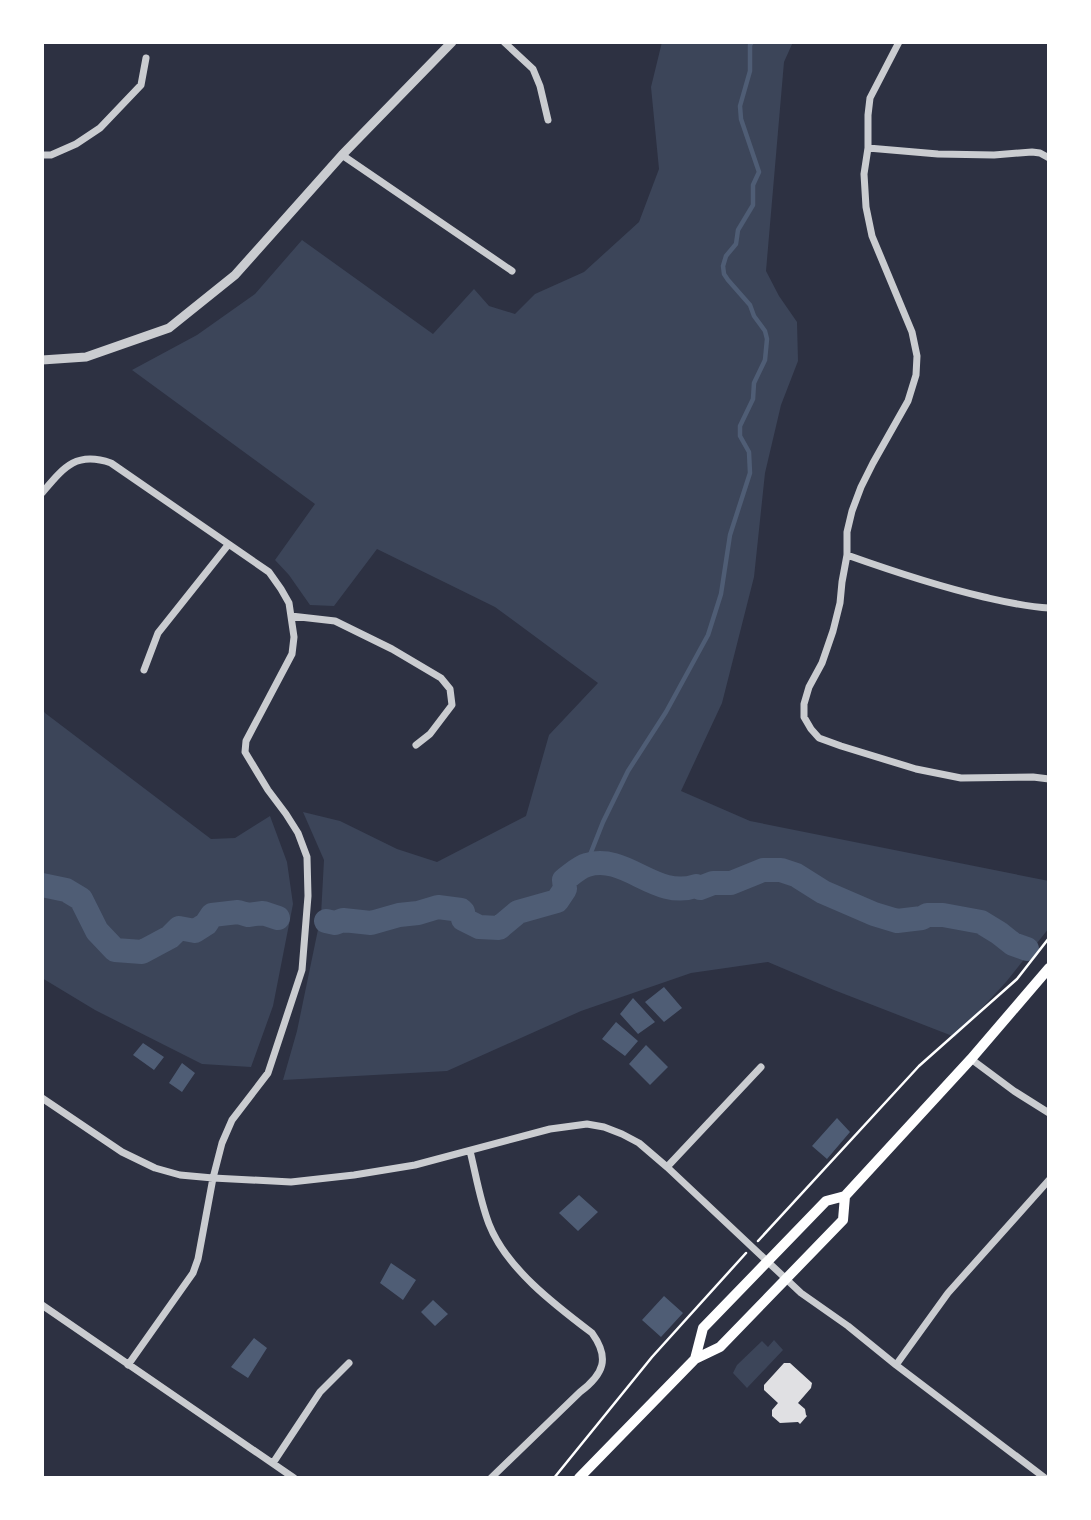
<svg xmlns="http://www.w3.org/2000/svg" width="1091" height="1520" viewBox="0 0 1091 1520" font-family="Signika,sans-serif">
  <rect width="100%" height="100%" fill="#2d3142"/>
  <path fill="#3c4559" d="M 662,42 L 793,42 L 784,62 L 766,271 L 779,296 L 797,322 L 798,361 L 781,405 L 765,473 L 754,577 L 722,703 L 681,791 L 750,821 L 1049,881 L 1049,928 L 1006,982 L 955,1037 L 834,990 L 768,962 L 691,973 L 581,1011 L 447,1071 L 283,1080 L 297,1031 L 321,915 L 324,860 L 303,812 L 340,821 L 397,849 L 437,862 L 526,816 L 549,735 L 598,683 L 495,607 L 377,549 L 334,606 L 310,605 L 289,575 L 275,560 L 315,504 L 132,370 L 197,335 L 255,294 L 302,240 L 433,334 L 474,289 L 489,306 L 515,314 L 535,294 L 584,272 L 639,222 L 659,169 L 651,87 Z
    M 42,708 L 45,713 L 211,839 L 235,838 L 270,816 L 287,862 L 293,904 L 273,1006 L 251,1067 L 202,1064 L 95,1010 L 42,978 Z
    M 774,1340 L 783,1350 L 747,1388 L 733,1373 L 737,1365 L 762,1341 L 768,1347 Z"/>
  <path fill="#4f5d75" d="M 664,987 L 682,1008 L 664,1022 L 645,1002 Z
    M 633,998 L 655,1022 L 638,1034 L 620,1014 Z
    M 616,1022 L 638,1041 L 625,1056 L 602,1039 Z
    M 143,1043 L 164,1057 L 154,1070 L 133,1055 Z
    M 646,1045 L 668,1067 L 650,1085 L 629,1064 Z
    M 182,1063 L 195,1073 L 182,1092 L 169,1083 Z
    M 837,1118 L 850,1132 L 827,1159 L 812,1146 Z
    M 579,1195 L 598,1212 L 578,1231 L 559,1213 Z
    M 391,1263 L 416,1280 L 403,1300 L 380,1283 Z
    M 664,1296 L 683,1313 L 661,1337 L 642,1320 Z
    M 433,1300 L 448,1314 L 435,1326 L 421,1312 Z
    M 254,1338 L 267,1348 L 248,1378 L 231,1367 Z"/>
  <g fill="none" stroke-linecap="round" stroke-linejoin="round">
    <path stroke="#4f5d75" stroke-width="4.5" d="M 586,865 L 603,822 L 628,771 L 666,712 L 708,635 L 721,594 L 730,535 L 750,473 L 749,452 L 740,436 L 740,426 L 753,399 L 754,383 L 765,360 L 767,339 L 765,331 L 754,316 L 750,305 L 728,280 L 724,274 L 723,266 L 726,256 L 736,244 L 738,230 L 753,205 L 753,185 L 759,172 L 741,119 L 740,106 L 750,71 L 750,45 L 752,42"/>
    <path stroke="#4f5d75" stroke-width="24" d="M 42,885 L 66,890 L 81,899 L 97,931 L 115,950 L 142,952 L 170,937 L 179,928 L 195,931 L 206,924 L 212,915 L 238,912 L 248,915 L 263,913 L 278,918
      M 326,921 L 335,923 L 343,920 L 371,923 L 399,915 L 418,913 L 438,907 L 461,910 L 463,912 L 463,919 L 479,927 L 499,928 L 518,912 L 557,901 L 565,889 L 564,880 C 571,875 579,867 587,865 C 626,853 655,900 696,886 L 700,888 L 713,883 L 731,883 L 763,870 L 781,870 L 796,875 L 823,892 L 874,914 L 897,921 L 922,918 L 927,915 L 943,915 L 981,922 L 999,933 L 1013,944 L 1027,949"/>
  </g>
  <path fill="#e0e0e3" d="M 784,1363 L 790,1363 L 812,1383 L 811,1388 L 798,1403 L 805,1409 L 806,1415 L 807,1416 L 800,1424 L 798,1422 L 780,1423 L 772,1416 L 772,1410 L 778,1403 L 764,1390 L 764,1385 Z"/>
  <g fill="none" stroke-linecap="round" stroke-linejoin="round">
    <path stroke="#fff" stroke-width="2.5" d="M 758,1241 L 919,1066 L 1017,979 L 1049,938
      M 554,1478 L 652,1357 L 746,1253"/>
    <path stroke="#caccd0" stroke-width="7" d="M 504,42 L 533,69 L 540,86 L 548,120
      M 899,42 L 870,98 L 868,115 L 868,148 L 864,174 L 866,207 L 872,236 L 912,332 L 917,356 L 916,375 L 908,401 L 873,463 L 861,487 L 852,511 L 847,532 L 847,555 L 842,582 L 840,603 L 833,631 L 822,663 L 809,687 L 804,704 L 804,717 L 811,729 L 819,738 L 841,746 L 916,769 L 961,778 L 1033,777 L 1049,779
      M 868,148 L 938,154 L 994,155 L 1032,152 L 1040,153 L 1049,158
      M 42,155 L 51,155 L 76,144 L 100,128 L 141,85 L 146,58
      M 342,155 L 512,271
      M 42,493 C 64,467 76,451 111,463 L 269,572 L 281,589 L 289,603 L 294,637 L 292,654 L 246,741 L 245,752 L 268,790 L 286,814 L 298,833 L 307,857 L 308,896 L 302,970 L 268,1073 L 232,1120 L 222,1143 L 213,1178 L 198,1259 L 193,1273 L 128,1365
      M 847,555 C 892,571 937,586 984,597 C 1006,602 1026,607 1049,608
      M 291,616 L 335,621 L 392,649 L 441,678 L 450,689 L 452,705 L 430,734 L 416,745
      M 144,670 L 158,633 L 228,545
      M 971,1059 L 1014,1091 L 1049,1113
      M 42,1098 L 122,1152 L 155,1168 L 180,1175 L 213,1178 L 291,1182 L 354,1175 L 415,1165 L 550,1129 L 587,1124 L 604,1127 L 622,1134 L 639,1143 L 667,1167 L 801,1293 L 848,1326 L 896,1365 L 1045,1478
      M 470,1151 C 476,1175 480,1201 489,1224 C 506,1268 555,1305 592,1333 C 610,1358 604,1374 580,1392 L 491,1478
      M 667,1167 L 761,1067
      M 42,1305 L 294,1478
      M 896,1365 L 948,1293 L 1049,1180
      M 273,1463 L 320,1392 L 349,1363"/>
    <path stroke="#caccd0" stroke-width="9" d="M 42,360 L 86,357 L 169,328 L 235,275 L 342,155 L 452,42"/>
    <path stroke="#fff" stroke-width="10" d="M 695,1359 L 703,1328 L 826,1201 L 845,1196 L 971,1059 L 1049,968
      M 579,1478 L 695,1359 L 720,1347 L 843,1220 L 845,1196"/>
  </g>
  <rect width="1091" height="1520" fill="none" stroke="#ffffff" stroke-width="88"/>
</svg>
